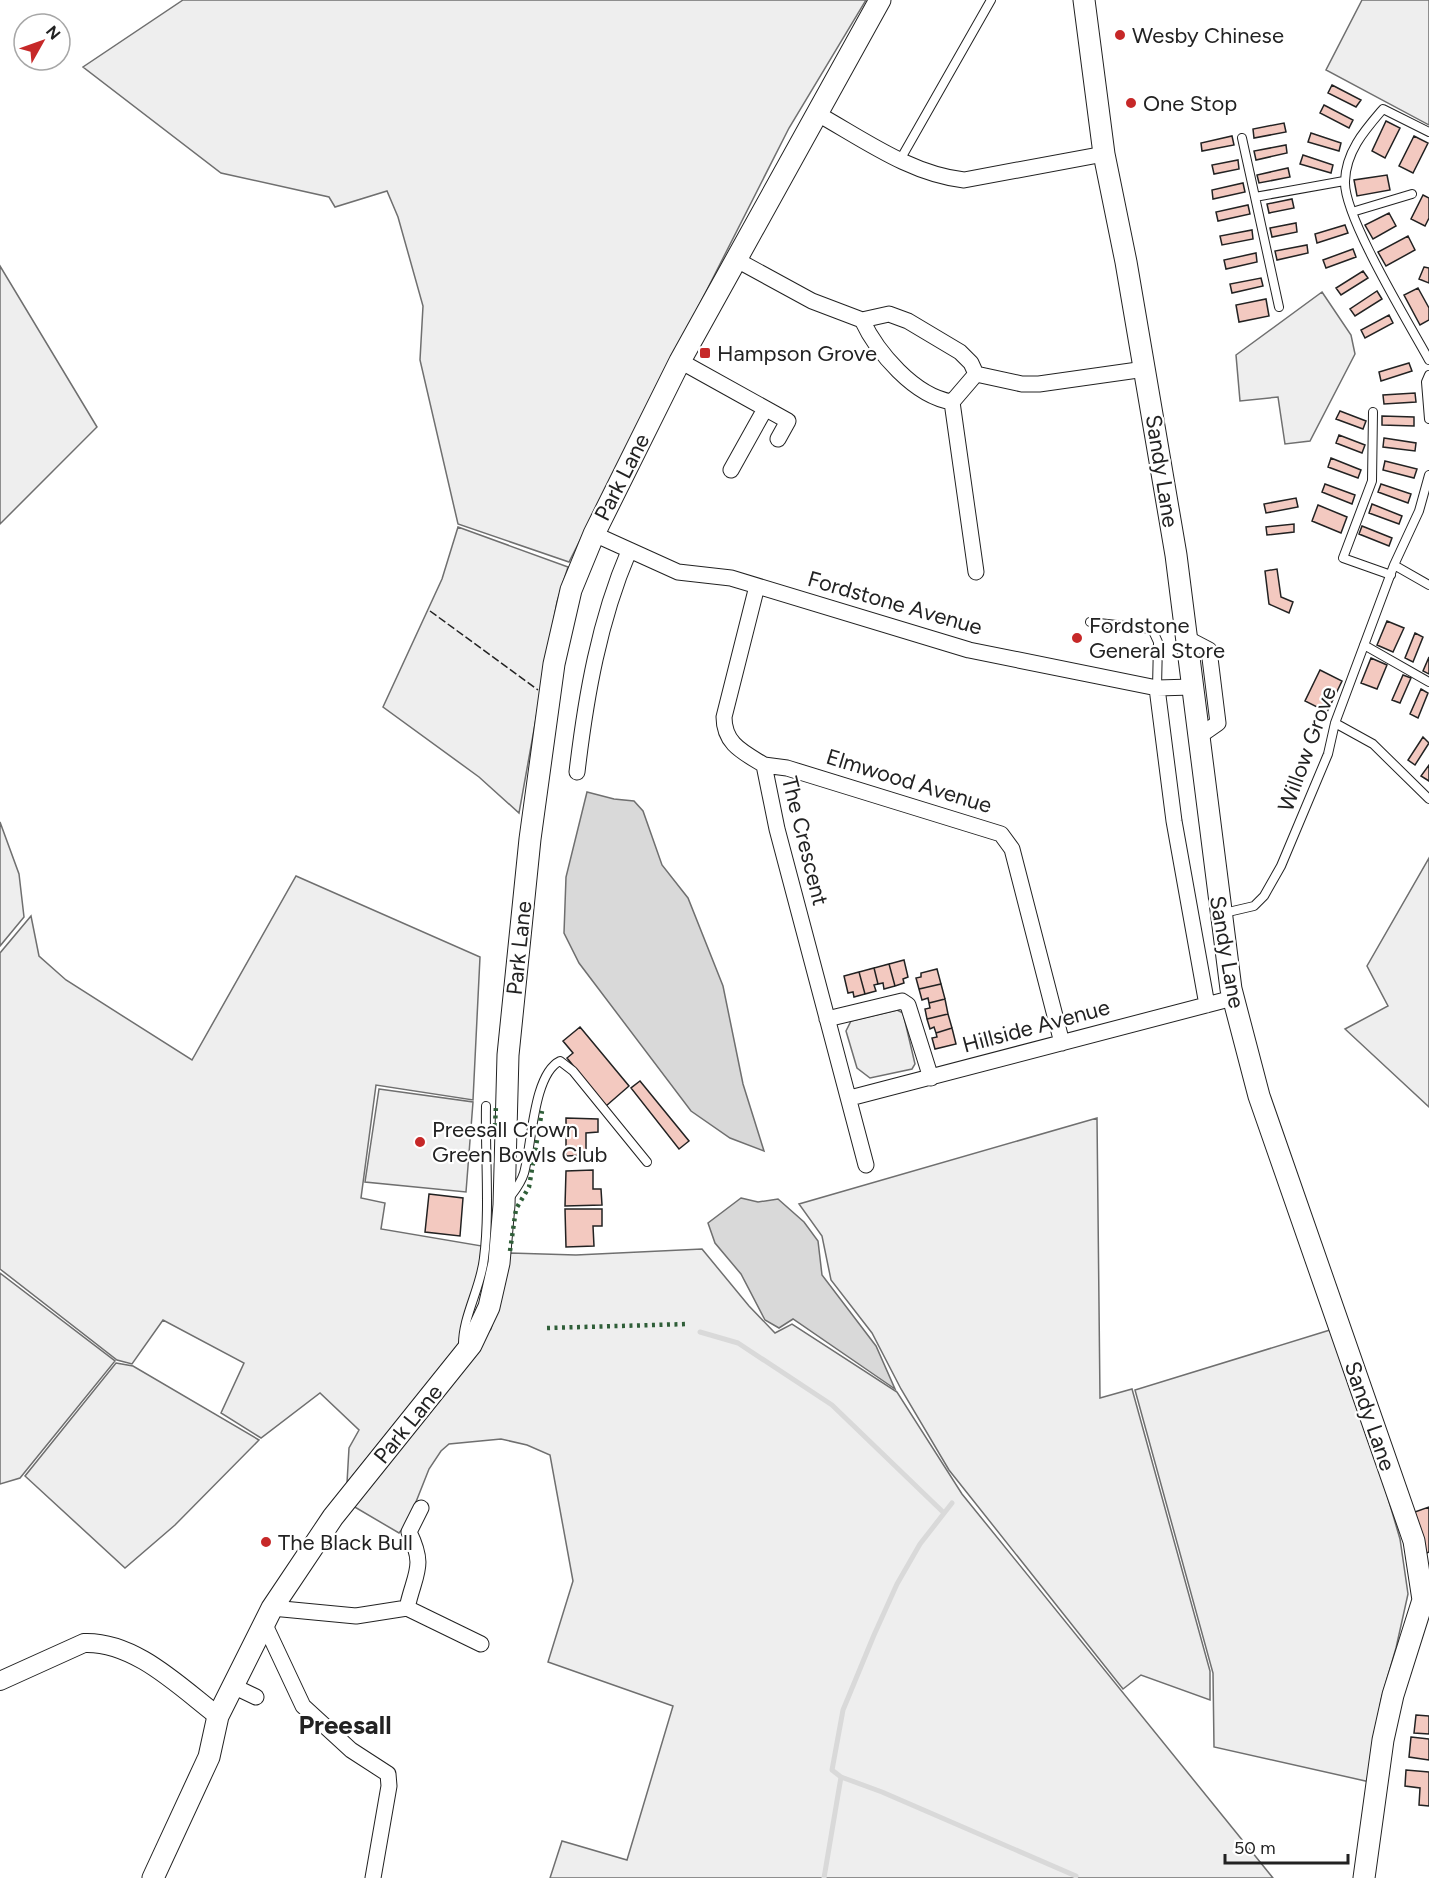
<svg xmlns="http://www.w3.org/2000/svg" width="1429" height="1878" viewBox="0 0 1429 1878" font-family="Figtree,sans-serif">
  <rect width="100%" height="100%" fill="#fff"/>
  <path fill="#eee" stroke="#6f6f6f" stroke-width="1.5" d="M 183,0 L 866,0 L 789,128 L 569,562 L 458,524 L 420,360 L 423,306 L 398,217 L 387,191 L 335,207 L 329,197 L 221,173 L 83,67 Z
    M 1362,0 L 1429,0 L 1429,125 L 1326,70 Z
    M 0,266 L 97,427 L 0,524 Z
    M 1322,292 L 1351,335 L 1355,354 L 1310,441 L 1285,444 L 1278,397 L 1240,401 L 1236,355 Z
    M 458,527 L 568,567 L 557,602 L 519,813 L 479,777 L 383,707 L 442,579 Z
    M 0,822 L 19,874 L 24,917 L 0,946 Z
    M 1429,858 L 1429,1107 L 1345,1029 L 1388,1006 L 1367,966 Z
    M 296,876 L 480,957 L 473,1100 L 376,1085 L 361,1198 L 385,1203 L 381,1229 L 482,1246 L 478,1274 L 459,1344 L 347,1483 L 349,1448 L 359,1430 L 320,1393 L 261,1438 L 221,1413 L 244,1363 L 163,1320 L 132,1364 L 117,1360 L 0,1269 L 0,953 L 31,916 L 39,956 L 66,980 L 192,1060 Z
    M 897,1010 L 903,1013 L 915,1064 L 912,1069 L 870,1078 L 857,1068 L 846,1031 L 851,1021 Z
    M 379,1089 L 473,1102 L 466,1192 L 365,1182 Z
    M 1097,1118 L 1100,1398 L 1132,1389 L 1210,1671 L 1210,1700 L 1141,1675 L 1123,1689 L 949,1470 L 901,1389 L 872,1333 L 831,1280 L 822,1236 L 799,1204 Z
    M 702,1249 L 749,1306 L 775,1333 L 792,1324 L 897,1392 L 962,1494 L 1273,1878 L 550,1878 L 562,1841 L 627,1860 L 673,1706 L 548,1662 L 573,1581 L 550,1455 L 527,1445 L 501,1439 L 449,1444 L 441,1451 L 429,1469 L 408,1522 L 399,1533 L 353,1506 L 491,1329 L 510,1253 L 576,1255 Z
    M 0,1273 L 115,1361 L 20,1478 L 0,1484 Z
    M 1330,1330 L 1378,1464 L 1400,1539 L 1408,1594 L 1396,1648 L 1381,1700 L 1370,1782 L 1214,1747 L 1213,1673 L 1135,1390 Z
    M 116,1363 L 133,1366 L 259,1440 L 175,1525 L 125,1568 L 25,1476 Z"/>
  <path fill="#d9d9d9" stroke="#6f6f6f" stroke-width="1.5" d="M 587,792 L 614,799 L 634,801 L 643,811 L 662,865 L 688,898 L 723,986 L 743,1084 L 764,1151 L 730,1138 L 691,1111 L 579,963 L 564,933 L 566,877 Z
    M 741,1198 L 758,1202 L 778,1199 L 804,1222 L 818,1241 L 822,1275 L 876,1346 L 895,1389 L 793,1319 L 779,1328 L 765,1320 L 741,1274 L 715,1243 L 708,1223 Z"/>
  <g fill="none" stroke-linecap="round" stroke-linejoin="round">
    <path stroke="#d9d9d9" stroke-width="5" d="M 700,1332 L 738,1343 L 832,1405 L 944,1513
      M 841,1777 L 882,1792 L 1076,1876
      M 824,1878 L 841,1777 L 832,1770 L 843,1710 L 874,1635 L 897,1584 L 920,1544 L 952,1503"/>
  </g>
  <path fill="#f3c9c0" stroke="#222" stroke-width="1.5" d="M 1332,85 L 1361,100 L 1356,107 L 1328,93 Z
    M 1324,105 L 1353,120 L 1349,128 L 1320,113 Z
    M 1386,121 L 1400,128 L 1385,158 L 1372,151 Z
    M 1284,123 L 1286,132 L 1254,138 L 1253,129 Z
    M 1311,133 L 1341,143 L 1339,151 L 1308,142 Z
    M 1232,136 L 1234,145 L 1202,151 L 1201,143 Z
    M 1414,136 L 1428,143 L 1413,173 L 1399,166 Z
    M 1286,145 L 1287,153 L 1256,160 L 1254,151 Z
    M 1303,155 L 1333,165 L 1331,173 L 1300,164 Z
    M 1238,160 L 1239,169 L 1214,174 L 1212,165 Z
    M 1288,168 L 1290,177 L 1259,183 L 1257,175 Z
    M 1387,175 L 1390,190 L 1357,196 L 1354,180 Z
    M 1243,183 L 1245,192 L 1213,199 L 1212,190 Z
    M 1423,195 L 1429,198 L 1429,218 L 1425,226 L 1411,219 Z
    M 1292,199 L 1294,208 L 1269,213 L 1267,204 Z
    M 1248,205 L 1250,214 L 1218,221 L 1216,212 Z
    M 1389,213 L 1396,226 L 1373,239 L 1365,225 Z
    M 1296,223 L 1297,232 L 1272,237 L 1270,228 Z
    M 1345,225 L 1348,233 L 1317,243 L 1315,234 Z
    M 1252,230 L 1253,239 L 1222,245 L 1220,236 Z
    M 1408,236 L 1415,250 L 1386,266 L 1378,252 Z
    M 1307,245 L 1308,253 L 1277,260 L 1275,251 Z
    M 1353,249 L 1356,257 L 1326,268 L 1323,260 Z
    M 1256,253 L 1257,262 L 1226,269 L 1224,260 Z
    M 1424,267 L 1429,268 L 1429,283 L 1419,279 Z
    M 1363,271 L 1368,278 L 1341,295 L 1336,288 Z
    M 1261,278 L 1263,286 L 1232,293 L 1230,284 Z
    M 1418,288 L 1429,308 L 1429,320 L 1420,325 L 1404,295 Z
    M 1377,291 L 1382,299 L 1355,316 L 1350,309 Z
    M 1266,299 L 1269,316 L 1239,322 L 1236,305 Z
    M 1389,315 L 1393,323 L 1365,338 L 1361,330 Z
    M 1409,363 L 1412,371 L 1381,381 L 1379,372 Z
    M 1415,393 L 1416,402 L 1384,404 L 1383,395 Z
    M 1340,411 L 1366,421 L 1363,429 L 1336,419 Z
    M 1382,416 L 1414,417 L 1414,426 L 1382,425 Z
    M 1339,435 L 1365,445 L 1362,453 L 1336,443 Z
    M 1384,438 L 1416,443 L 1415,451 L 1383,447 Z
    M 1331,458 L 1361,470 L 1358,478 L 1328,467 Z
    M 1385,461 L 1417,469 L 1414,478 L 1383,470 Z
    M 1325,484 L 1355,495 L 1352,504 L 1322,492 Z
    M 1381,484 L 1411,494 L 1408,503 L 1378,492 Z
    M 1296,498 L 1298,507 L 1266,513 L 1264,504 Z
    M 1372,504 L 1402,516 L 1399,524 L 1369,513 Z
    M 1318,505 L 1347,517 L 1341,533 L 1312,521 Z
    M 1294,524 L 1294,532 L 1267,535 L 1266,527 Z
    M 1362,526 L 1392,538 L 1389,546 L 1359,534 Z
    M 1277,569 L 1281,597 L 1293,602 L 1289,613 L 1269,604 L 1265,571 Z
    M 1387,621 L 1404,628 L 1393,652 L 1377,645 Z
    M 1415,633 L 1423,637 L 1413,662 L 1405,658 Z
    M 1429,657 L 1429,674 L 1423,671 Z
    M 1371,658 L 1387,665 L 1377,689 L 1361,683 Z
    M 1320,670 L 1342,681 L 1327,712 L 1305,701 Z
    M 1403,675 L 1411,678 L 1400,703 L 1392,700 Z
    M 1421,689 L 1428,693 L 1418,718 L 1410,714 Z
    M 1423,737 L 1429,743 L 1415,765 L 1408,760 Z
    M 1429,765 L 1429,781 L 1421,776 Z
    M 904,960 L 908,977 L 903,979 L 904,983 L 895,986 L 889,964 Z
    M 889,964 L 895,986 L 884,989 L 883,983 L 878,984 L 874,968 Z
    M 874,968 L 878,984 L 874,985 L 876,991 L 865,994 L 859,972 Z
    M 937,969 L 941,984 L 919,989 L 916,978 L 921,977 L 921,973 Z
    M 859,972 L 865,994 L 854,997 L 853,992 L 848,993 L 844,976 Z
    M 941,984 L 945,999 L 929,1003 L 928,998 L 922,1000 L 919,989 Z
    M 945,999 L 948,1014 L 927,1019 L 925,1009 L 930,1008 L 929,1003 Z
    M 948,1014 L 952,1028 L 936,1033 L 934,1027 L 930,1029 L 927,1019 Z
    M 580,1027 L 629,1086 L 606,1106 L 567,1058 L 573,1053 L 563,1041 Z
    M 952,1028 L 956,1044 L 935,1049 L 932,1038 L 937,1037 L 936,1033 Z
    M 640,1081 L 689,1141 L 679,1149 L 631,1088 Z
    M 566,1118 L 598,1119 L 598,1132 L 586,1133 L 586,1155 L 566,1156 Z
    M 593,1170 L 593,1189 L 601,1189 L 602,1205 L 565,1206 L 566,1171 Z
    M 429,1194 L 463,1198 L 460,1236 L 425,1232 Z
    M 565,1209 L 602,1209 L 602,1226 L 593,1226 L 594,1246 L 566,1247 Z
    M 1429,1507 L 1429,1552 L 1425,1554 L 1412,1513 Z
    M 1416,1715 L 1429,1716 L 1429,1734 L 1414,1733 Z
    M 1411,1737 L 1429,1739 L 1429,1760 L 1409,1757 Z
    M 1406,1770 L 1429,1772 L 1429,1806 L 1419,1805 L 1420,1788 L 1405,1786 Z"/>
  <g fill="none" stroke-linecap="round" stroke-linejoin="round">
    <defs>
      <path id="service" d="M 1429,132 L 1383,109 C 1365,130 1346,151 1345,181 C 1343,216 1410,325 1429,360
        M 1242,138 L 1255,197
        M 900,160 L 991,0
        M 1352,212 L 1412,194
        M 1279,307 L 1255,197 L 1344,181
        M 1429,375 L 1426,382 L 1429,419
        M 1373,412 L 1372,481 L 1343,558 L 1391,575
        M 1394,565 L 1429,585
        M 1090,622 L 1152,629 L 1158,642 L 1157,688
        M 1364,645 L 1429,682
        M 1335,723 L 1373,744 L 1429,799
        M 1224,913 L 1254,906 L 1264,896 L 1281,866 L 1328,754 L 1335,723 L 1394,565 L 1419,511 L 1429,475
        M 510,1197 C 516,1189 521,1183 524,1173 C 532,1145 533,1074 560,1061 L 573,1071 L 647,1162
        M 463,1347 C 462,1317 481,1288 484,1258 C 490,1212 485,1154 486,1106"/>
      <path id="minor" d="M 816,113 C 863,139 910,174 964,180 L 1104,154
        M 735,259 L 812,301 L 862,320 L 889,314 L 908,321 L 960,352 L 971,363 L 976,374 L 1022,384 L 1039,384 L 1145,369
        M 862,320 C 877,352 914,396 952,402 L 976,374
        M 680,361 L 788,421 L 778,439
        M 952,402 L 976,572
        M 731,470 L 765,409
        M 594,534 L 678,572 L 731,578 L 969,650 L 1157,688 L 1192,687
        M 757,586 L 724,717 C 724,744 743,752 764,765 L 777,829 L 866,1165
        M 1188,639 L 1209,650 L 1218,723 L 1198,737
        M 1157,688 L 1174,821 L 1207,1005
        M 764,765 L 787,768 L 1001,834 L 1012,849 L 1062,1043
        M 577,772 C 586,696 599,621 629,551
        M 827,1019 L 902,1001 L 908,1005 L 931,1078
        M 850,1098 L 1233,998
        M 272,1608 L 356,1616 L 407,1608 L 481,1644
        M 407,1608 C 415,1572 426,1567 409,1532 L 421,1508
        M 265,1625 L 303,1706 L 351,1750 L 388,1774 L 389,1786 L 373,1878
        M 233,1686 L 256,1697"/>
      <path id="tertiary" d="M 0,1681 L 84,1643 C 135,1641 180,1687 218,1716"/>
      <path id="secondary" d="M 1084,0 L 1104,154 L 1126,262 L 1176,555 L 1231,989 L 1259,1096 L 1414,1541 L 1423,1600 L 1393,1695 L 1383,1740 L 1364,1878
        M 153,1878 L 209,1757 L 218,1716 L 272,1608 L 333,1517 L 471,1345 L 489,1307 L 499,1263 L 504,1205 L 508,1055 L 530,839 L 554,664 L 571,590 L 594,534 L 680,361 L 880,0"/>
    </defs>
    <use href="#service" stroke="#222" stroke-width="10"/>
    <use href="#minor" stroke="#222" stroke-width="17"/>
    <use href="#tertiary" stroke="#222" stroke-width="20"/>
    <use href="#secondary" stroke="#222" stroke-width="23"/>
    <use href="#service" stroke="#fff" stroke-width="8"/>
    <use href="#minor" stroke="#fff" stroke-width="15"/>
    <use href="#tertiary" stroke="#fff" stroke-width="18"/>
    <use href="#secondary" stroke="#fff" stroke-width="21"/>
    <path stroke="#2f5e38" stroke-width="4.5" stroke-dasharray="3 4.5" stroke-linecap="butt" d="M 495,1126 L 496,1105
      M 510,1251 L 516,1209 L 529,1187 L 542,1111
      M 547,1328 L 689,1324"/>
    <path stroke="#222" stroke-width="1.5" stroke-dasharray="8 3" stroke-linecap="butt" d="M 430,611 L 538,690"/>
  </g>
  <g fill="#c62828" stroke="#fff" stroke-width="2">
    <circle cx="1120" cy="35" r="6"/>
    <circle cx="1131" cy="103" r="6"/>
    <rect x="699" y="347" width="12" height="12" rx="3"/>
    <circle cx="1077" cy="638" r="6"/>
    <circle cx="420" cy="1142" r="6"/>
    <circle cx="266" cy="1542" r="6"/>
  </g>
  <g text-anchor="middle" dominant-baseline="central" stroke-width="4.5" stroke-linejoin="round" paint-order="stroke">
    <g font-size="22" fill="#222" stroke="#fff" text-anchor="start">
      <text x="1132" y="35">Wesby Chinese</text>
      <text x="1143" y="103">One Stop</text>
      <text x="717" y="353">Hampson Grove</text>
      <text x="1089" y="625">Fordstone<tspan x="1089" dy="25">General Store</tspan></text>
      <text x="432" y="1129">Preesall Crown<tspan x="432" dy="25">Green Bowls Club</tspan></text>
      <text x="278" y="1542">The Black Bull</text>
    </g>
    <g font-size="22" fill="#222" stroke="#fff">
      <text transform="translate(1162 471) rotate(81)">Sandy Lane</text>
      <text transform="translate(622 477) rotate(-63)">Park Lane</text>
      <text transform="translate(895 603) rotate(16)">Fordstone Avenue</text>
      <text transform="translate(1307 749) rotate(-70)">Willow Grove</text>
      <text transform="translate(909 781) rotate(17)">Elmwood Avenue</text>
      <text transform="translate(805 841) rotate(76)">The Crescent</text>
      <text transform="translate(519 948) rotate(-84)">Park Lane</text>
      <text transform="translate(1227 952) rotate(80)">Sandy Lane</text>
      <text transform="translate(1036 1026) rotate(-15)">Hillside Avenue</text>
      <text transform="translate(1370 1416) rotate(71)">Sandy Lane</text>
      <text transform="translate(408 1424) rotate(-51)">Park Lane</text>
    </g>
    <g font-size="26" font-weight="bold" fill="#222" stroke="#fff">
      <text x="345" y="1725">Preesall</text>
    </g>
  </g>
  <g transform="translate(42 42) rotate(50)"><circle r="28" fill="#ffffff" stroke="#a7a7a7" stroke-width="1.5"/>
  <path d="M0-4.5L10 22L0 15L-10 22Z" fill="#c62828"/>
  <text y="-9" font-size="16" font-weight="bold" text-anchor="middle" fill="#222222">N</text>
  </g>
  <path d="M1225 1854v9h123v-9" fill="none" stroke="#222222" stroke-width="3"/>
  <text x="1234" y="1854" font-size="18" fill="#222222" stroke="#ffffff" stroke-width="4.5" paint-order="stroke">50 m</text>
</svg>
